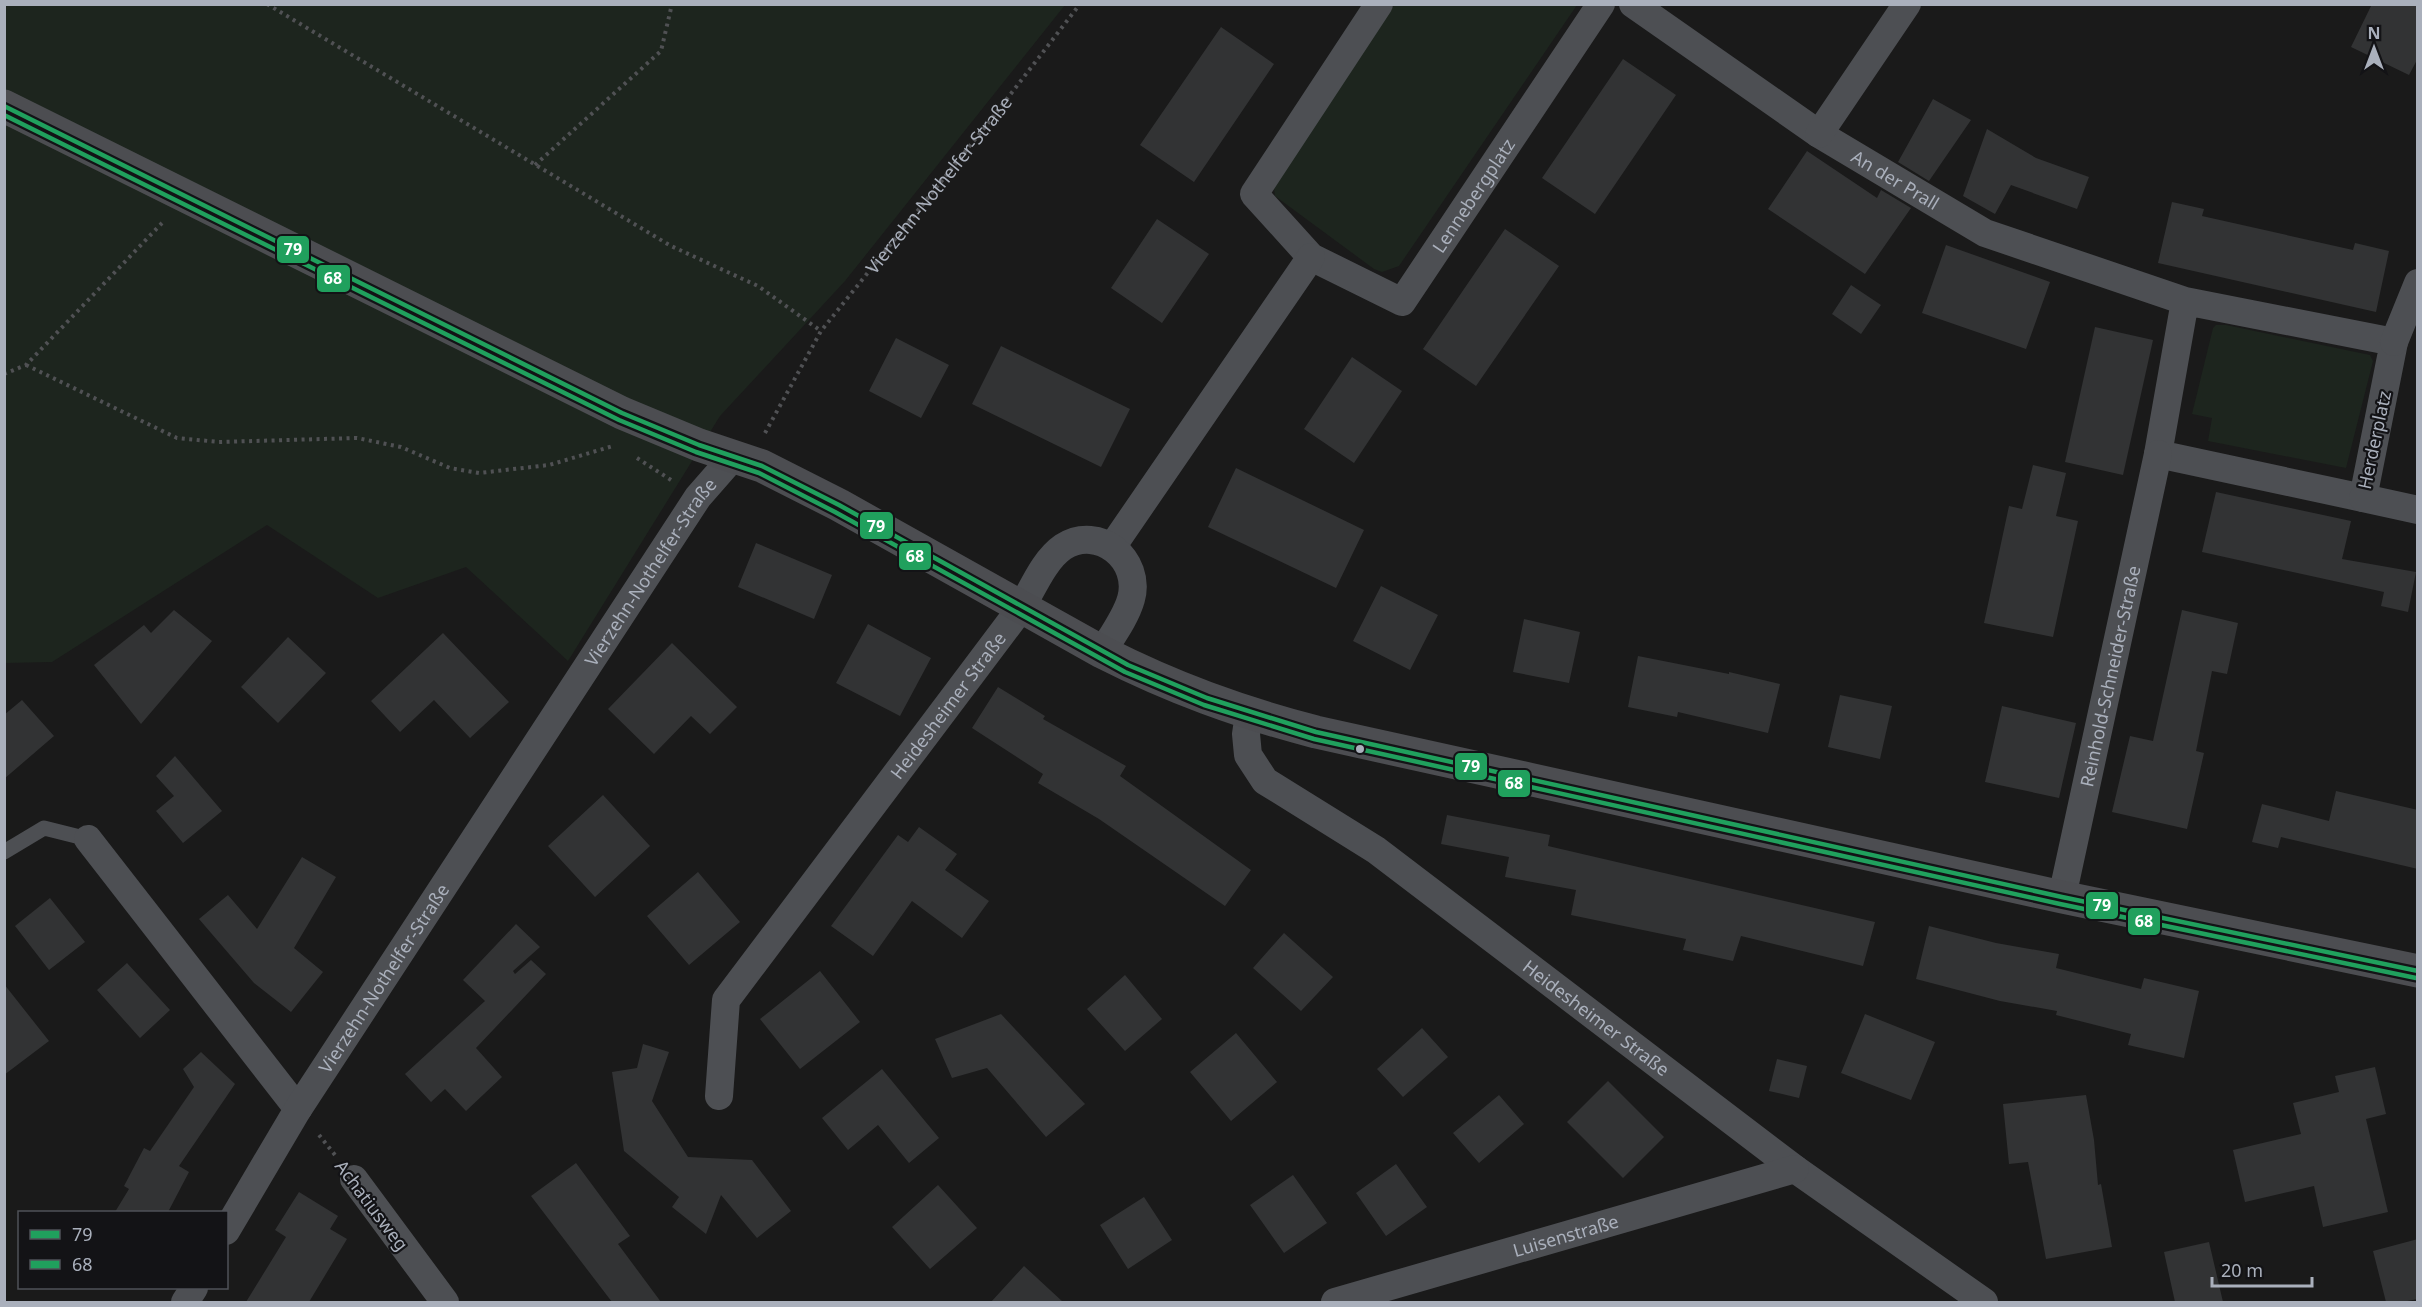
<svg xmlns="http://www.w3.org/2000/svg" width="2422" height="1307" viewBox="0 0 2422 1307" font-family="'Noto Sans',sans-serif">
  <rect width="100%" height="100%" fill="#1a1a1a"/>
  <path fill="#1d251e" d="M 4,5 L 1065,5 L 845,281 L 720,416 L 568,661 L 466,567 L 378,598 L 267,525 L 52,662 L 5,663 Z
    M 1394,5 L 1577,5 L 1399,266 L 1382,272 L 1374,269 L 1275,196 L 1274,188 L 1277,175 Z
    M 2216,325 L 2226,325 L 2370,355 L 2373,361 L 2346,468 L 2208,441 L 2212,418 L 2192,414 L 2213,328 Z"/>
  <path fill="#323334" d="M 2372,4 L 2418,4 L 2418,58 L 2409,75 L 2351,47 Z
    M 1221,27 L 1274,64 L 1194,182 L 1140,145 Z
    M 1623,59 L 1676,95 L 1595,214 L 1542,178 Z
    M 1933,99 L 1971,120 L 1929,181 L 1898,162 Z
    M 1987,129 L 2036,158 L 2089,177 L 2077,209 L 2011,185 L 1995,214 L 1963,196 Z
    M 1807,151 L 1877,198 L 1881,190 L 1911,208 L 1865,274 L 1768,209 Z
    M 2172,202 L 2204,209 L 2202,216 L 2353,250 L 2355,243 L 2389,251 L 2376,312 L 2158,263 Z
    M 1157,219 L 1209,254 L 1162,323 L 1111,288 Z
    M 1505,229 L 1559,266 L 1476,386 L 1423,349 Z
    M 1946,245 L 2050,282 L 2026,349 L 1922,313 Z
    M 1851,285 L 1881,305 L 1861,334 L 1832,314 Z
    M 2095,327 L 2153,340 L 2123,475 L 2065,462 Z
    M 896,338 L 949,365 L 921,418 L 869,391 Z
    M 1001,346 L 1130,409 L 1101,467 L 972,404 Z
    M 1352,357 L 1402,391 L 1354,463 L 1304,429 Z
    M 2033,465 L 2066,473 L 2056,516 L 2078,521 L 2053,637 L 1984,623 L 2009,506 L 2022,509 Z
    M 1236,468 L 1364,530 L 1336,588 L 1208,527 Z
    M 2216,492 L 2351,521 L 2342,559 L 2416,572 L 2408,612 L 2381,606 L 2384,592 L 2202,552 Z
    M 756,543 L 832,575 L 814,619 L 738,587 Z
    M 1381,586 L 1438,615 L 1410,670 L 1353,641 Z
    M 174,610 L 212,641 L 141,724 L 94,665 L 144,625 L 151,633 Z
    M 2182,610 L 2238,623 L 2227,674 L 2212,671 L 2196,751 L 2204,753 L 2187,829 L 2112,812 L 2130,736 L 2153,741 Z
    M 1524,619 L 1580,632 L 1569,683 L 1513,672 Z
    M 868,624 L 931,658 L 900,716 L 836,683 Z
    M 443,633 L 509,702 L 470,738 L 434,700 L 400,732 L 371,701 Z
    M 288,637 L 326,673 L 278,723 L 241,687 Z
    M 672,643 L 737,707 L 710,734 L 691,716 L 654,754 L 608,709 Z
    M 1638,656 L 1729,674 L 1729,672 L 1780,684 L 1768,733 L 1678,712 L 1677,717 L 1628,707 Z
    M 998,687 L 1045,716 L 1043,719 L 1126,766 L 1120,776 L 1251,870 L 1225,906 L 1099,819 L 1038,783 L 1043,774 L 972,728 Z
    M 1840,695 L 1892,706 L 1880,759 L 1828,747 Z
    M 22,700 L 54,736 L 4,779 L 4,715 Z
    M 2002,706 L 2076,723 L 2059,798 L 1985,782 Z
    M 175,756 L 222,811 L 183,843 L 156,811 L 174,796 L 156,776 Z
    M 2336,791 L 2418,810 L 2418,869 L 2281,837 L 2278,848 L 2252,842 L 2262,804 L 2329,821 Z
    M 603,795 L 650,846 L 595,897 L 548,846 Z
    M 1447,815 L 1550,835 L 1548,846 L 1875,922 L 1863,966 L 1741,936 L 1733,961 L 1683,950 L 1686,939 L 1571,915 L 1576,890 L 1505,877 L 1509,857 L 1441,844 Z
    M 919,827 L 957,854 L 945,870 L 989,901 L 962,938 L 912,901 L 873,956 L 831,926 L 898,835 L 908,842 Z
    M 302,857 L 336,877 L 294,948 L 323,972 L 291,1012 L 254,983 L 199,919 L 228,895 L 257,929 Z
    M 698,872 L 740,922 L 689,965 L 647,916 Z
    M 50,898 L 85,942 L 49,970 L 15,926 Z
    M 516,924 L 540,947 L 513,971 L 515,974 L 531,960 L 546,974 L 476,1048 L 502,1077 L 466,1111 L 445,1089 L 431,1102 L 405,1074 L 485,1001 L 463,980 Z
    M 1929,926 L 1996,943 L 2059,954 L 2056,968 L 2141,989 L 2144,978 L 2199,991 L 2184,1058 L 2128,1045 L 2131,1034 L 2056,1015 L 2057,1011 L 2000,1001 L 1916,979 Z
    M 1284,933 L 1333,977 L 1301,1011 L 1253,968 Z
    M 127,963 L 170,1010 L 140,1038 L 97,990 Z
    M 820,971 L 860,1022 L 800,1069 L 760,1019 Z
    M 1125,975 L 1162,1019 L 1125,1051 L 1087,1009 Z
    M 4,984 L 49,1041 L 4,1075 Z
    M 1001,1014 L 1085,1104 L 1046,1137 L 987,1068 L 952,1078 L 935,1039 Z
    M 1865,1014 L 1935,1042 L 1911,1100 L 1841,1073 Z
    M 1422,1028 L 1448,1057 L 1403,1097 L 1377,1069 Z
    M 1236,1033 L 1277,1082 L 1231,1121 L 1190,1072 Z
    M 643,1044 L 669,1052 L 652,1101 L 688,1157 L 752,1160 L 791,1211 L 757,1238 L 721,1195 L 706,1234 L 672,1207 L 679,1197 L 624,1151 L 612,1072 L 637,1068 Z
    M 201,1052 L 235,1084 L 179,1166 L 189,1172 L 168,1212 L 115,1212 L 129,1189 L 124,1186 L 144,1148 L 150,1151 L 194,1087 L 183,1069 Z
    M 1777,1059 L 1807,1066 L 1799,1098 L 1769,1091 Z
    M 2375,1067 L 2386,1114 L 2366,1119 L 2388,1212 L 2323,1227 L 2314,1186 L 2245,1202 L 2233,1150 L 2301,1134 L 2293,1103 L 2339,1092 L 2335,1076 Z
    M 882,1069 L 939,1138 L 909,1163 L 878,1125 L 848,1150 L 822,1118 Z
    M 1608,1081 L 1664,1137 L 1623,1178 L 1567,1122 Z
    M 1499,1095 L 1524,1124 L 1479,1163 L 1453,1133 Z
    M 2086,1095 L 2094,1140 L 2098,1185 L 2101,1184 L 2112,1247 L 2046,1259 L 2028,1162 L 2009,1164 L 2003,1104 Z
    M 576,1163 L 630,1236 L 618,1244 L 661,1302 L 612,1302 L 531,1196 Z
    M 1396,1164 L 1427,1207 L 1386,1236 L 1356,1193 Z
    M 1293,1175 L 1327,1223 L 1284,1253 L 1250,1205 Z
    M 938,1185 L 977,1228 L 930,1269 L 892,1227 Z
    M 299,1192 L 338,1216 L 330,1229 L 347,1239 L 309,1302 L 246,1302 L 286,1237 L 275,1230 Z
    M 1144,1197 L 1172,1240 L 1128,1269 L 1100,1225 Z
    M 2418,1239 L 2418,1299 L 2402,1302 L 2386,1302 L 2373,1251 Z
    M 2209,1242 L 2223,1302 L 2175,1302 L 2164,1252 Z
    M 1024,1266 L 1063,1302 L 991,1302 Z"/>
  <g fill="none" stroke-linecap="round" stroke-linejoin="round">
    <g stroke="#505154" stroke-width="4" stroke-dasharray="3 4.5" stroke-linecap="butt">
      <path d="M 267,4 L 671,246 L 758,286 L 821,331"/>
      <path d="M 535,165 L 661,51 L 672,4"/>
      <path d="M 26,365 L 177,438 L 219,442 L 357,438 L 401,447 L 450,468 L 479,473 L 549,465 L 613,446"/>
      <path d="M 4,374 L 26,365 L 162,223"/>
      <path id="s1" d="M 765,433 L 821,331 L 993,117 L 1080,4"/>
      <path d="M 637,458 L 671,480"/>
      <path d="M 319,1135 L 335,1155"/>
    </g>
    <path stroke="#4d4f53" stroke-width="15" d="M 4,852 L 44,828 L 88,839"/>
    <g stroke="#4d4f53" stroke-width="28">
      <path id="s2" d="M 1379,4 L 1254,194 L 1311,257 L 1402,302 L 1601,4"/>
      <path id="s3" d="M 1633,4 L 1819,134 L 1985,233 L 2185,301 L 2394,342 L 2363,498 L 2158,454 L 2185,301"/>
      <path d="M 1819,134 L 1907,4"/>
      <path d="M 2394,342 L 2418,283"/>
      <path d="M 2363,498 L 2418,510"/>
      <path d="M 1112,547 L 1311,257"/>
      <path id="s4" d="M 1249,714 L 1246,734 L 1248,755 L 1265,781 L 1376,850 L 1795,1169 L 1984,1302"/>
      <path d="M 88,839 L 298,1109"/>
      <path id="s5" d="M 2062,897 L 2158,454"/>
      <path id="s6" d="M 719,1096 L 726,1000 L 1021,608 C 1033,588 1044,560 1063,547 C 1099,524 1142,560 1131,599 C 1126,617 1112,636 1102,652"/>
      <path d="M 354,1179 L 445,1302"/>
      <path id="s7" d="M 226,1231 L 298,1109 L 698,497 L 733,457"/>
      <path d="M 185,1302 L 194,1288"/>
      <path id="s8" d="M 1335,1302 L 1795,1169"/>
    </g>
    <path stroke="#4c4d51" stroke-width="33" d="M 4,106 L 622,413 L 699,445 L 762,466 L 839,505 L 1102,652 C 1173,688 1239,712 1316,732 L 2062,897 L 2418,971"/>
    <defs>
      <path id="bus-1" d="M 4,106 L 622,413 L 699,445 L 762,466 L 839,505 L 1128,665 L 1207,698 L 1316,732 L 2062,897 L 2418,971"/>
      <path id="bus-2" d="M 4,115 L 619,420 L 696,452 L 759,473 L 835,512 L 1125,672 L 1204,705 L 1314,739 L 2060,904 L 2416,978"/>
    </defs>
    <use href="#bus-1" stroke="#131316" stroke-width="9"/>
    <use href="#bus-2" stroke="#131316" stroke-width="9"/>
    <use href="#bus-1" stroke="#20a05d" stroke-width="4.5"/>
    <use href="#bus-2" stroke="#20a05d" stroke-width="4.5"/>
  </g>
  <circle fill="#aab0bc" stroke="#131316" stroke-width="2" cx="1360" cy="749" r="5"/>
  <g text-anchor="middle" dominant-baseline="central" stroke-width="4.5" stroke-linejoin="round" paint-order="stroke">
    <g font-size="18" fill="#aab0bc" stroke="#131316">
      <text stroke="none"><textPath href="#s3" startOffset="316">An der Prall</textPath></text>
      <text stroke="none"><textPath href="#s1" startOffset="304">Vierzehn-Nothelfer-Straße</textPath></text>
      <text stroke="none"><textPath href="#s2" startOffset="542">Lennebergplatz</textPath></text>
      <text transform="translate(2374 440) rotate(-78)">Herderplatz</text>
      <text stroke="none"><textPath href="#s7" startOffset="784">Vierzehn-Nothelfer-Straße</textPath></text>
      <text stroke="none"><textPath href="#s5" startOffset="226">Reinhold-Schneider-Straße</textPath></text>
      <text stroke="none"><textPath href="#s6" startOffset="465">Heidesheimer Straße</textPath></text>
      <text stroke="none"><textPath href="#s7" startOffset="298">Vierzehn-Nothelfer-Straße</textPath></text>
      <text stroke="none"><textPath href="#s4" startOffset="480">Heidesheimer Straße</textPath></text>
      <text transform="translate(372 1205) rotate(53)">Achatiusweg</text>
      <text stroke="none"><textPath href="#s8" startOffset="240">Luisenstraße</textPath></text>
    </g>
  </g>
  <g stroke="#131316" stroke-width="2">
    <rect x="276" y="235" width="34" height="29" rx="6" fill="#20a05d"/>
    <rect x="316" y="264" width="35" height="29" rx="6" fill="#20a05d"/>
    <rect x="859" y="511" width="35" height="29" rx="6" fill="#20a05d"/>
    <rect x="898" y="542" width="34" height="29" rx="6" fill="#20a05d"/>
    <rect x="1454" y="752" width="34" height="29" rx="6" fill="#20a05d"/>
    <rect x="1497" y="769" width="34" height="29" rx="6" fill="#20a05d"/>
    <rect x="2085" y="891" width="34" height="29" rx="6" fill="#20a05d"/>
    <rect x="2127" y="907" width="34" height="29" rx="6" fill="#20a05d"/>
  </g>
  <g font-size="16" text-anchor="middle" font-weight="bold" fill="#fff">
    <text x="293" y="255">79</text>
    <text x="333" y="284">68</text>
    <text x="876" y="532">79</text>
    <text x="915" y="562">68</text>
    <text x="1471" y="772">79</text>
    <text x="1514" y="789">68</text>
    <text x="2102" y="911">79</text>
    <text x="2144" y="927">68</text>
  </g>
  <rect width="2422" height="1307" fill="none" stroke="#aab0bc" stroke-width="12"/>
  <rect x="18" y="1211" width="210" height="78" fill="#131316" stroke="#4f5258" stroke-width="1.5"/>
  <rect x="30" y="1230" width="30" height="9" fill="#20a05d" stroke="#4f5258" stroke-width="1.5"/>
  <text x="72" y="1241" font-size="18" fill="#aab0bc">79</text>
  <rect x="30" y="1260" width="30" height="9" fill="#20a05d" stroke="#4f5258" stroke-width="1.5"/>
  <text x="72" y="1271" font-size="18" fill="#aab0bc">68</text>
  <g transform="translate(2374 48)" stroke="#131316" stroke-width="4.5" paint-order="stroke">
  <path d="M0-4.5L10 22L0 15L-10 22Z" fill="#aab0bc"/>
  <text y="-9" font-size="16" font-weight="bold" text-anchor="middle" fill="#aab0bc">N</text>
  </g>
  <path d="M2212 1277v9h100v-9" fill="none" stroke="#aab0bc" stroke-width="3"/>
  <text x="2221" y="1277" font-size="18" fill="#aab0bc" stroke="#131316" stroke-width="4.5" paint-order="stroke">20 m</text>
</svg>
